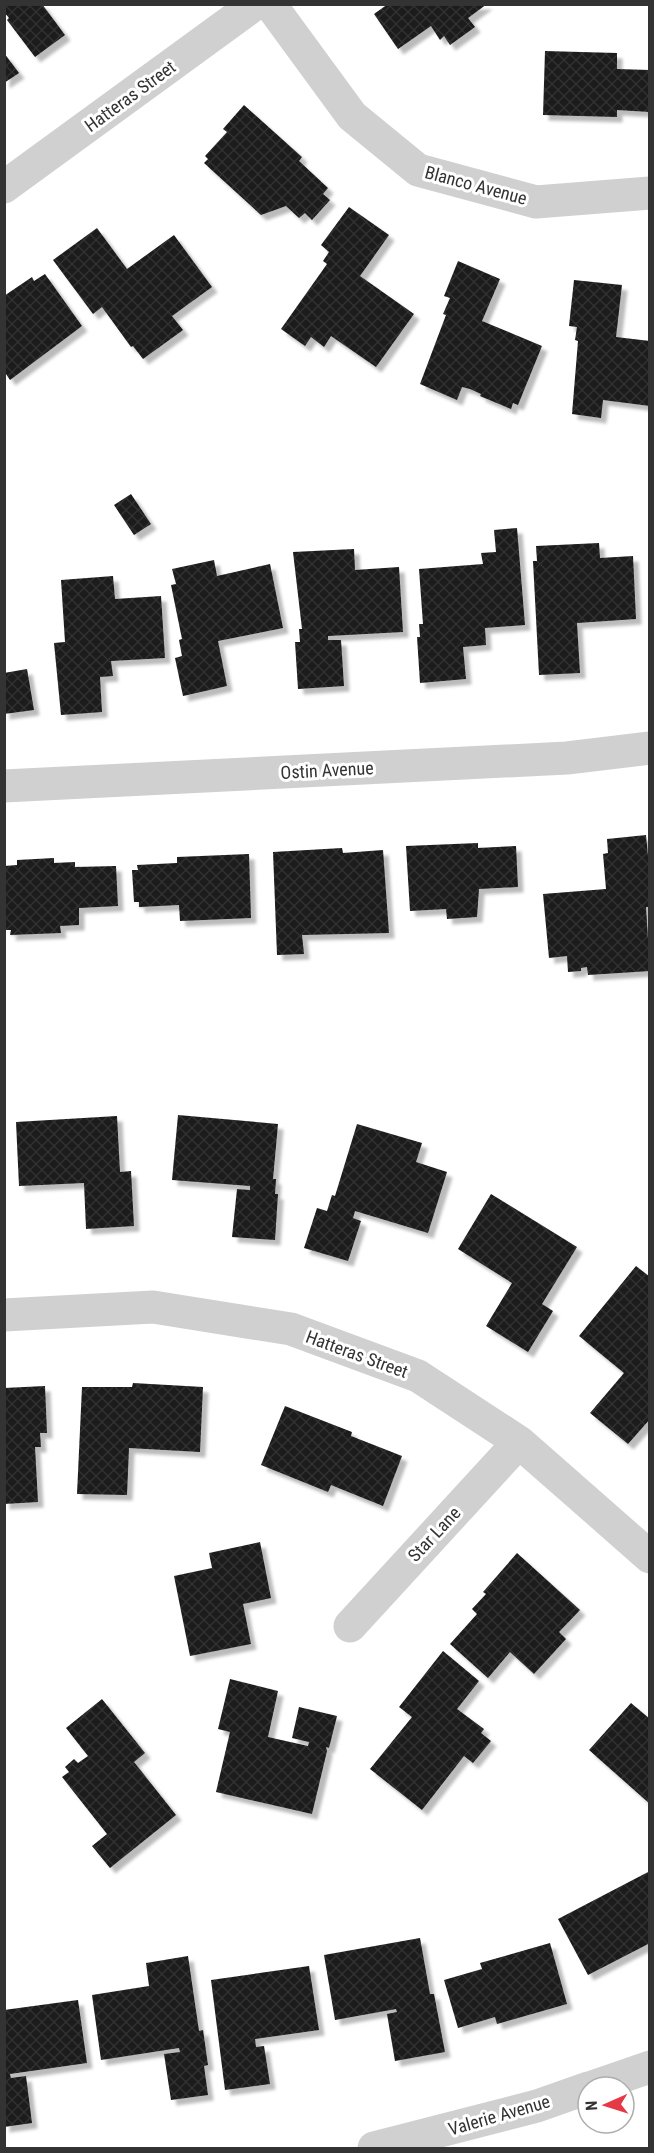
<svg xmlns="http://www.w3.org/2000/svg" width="654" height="2153" viewBox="0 0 654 2153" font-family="'Roboto Condensed',sans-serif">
  <defs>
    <pattern id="building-cross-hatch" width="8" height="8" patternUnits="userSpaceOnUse" patternTransform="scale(1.5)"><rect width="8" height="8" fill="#1a1a1a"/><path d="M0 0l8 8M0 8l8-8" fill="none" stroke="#333"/></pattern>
    <filter id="shadow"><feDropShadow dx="5.5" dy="5.5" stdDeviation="1.5" flood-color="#0004"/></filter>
  </defs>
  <rect width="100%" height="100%" fill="#fff"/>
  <path fill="url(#building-cross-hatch)" filter="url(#shadow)" d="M 4,4 L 42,4 L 65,35 L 35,57 L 7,20 L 9,18 L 4,12 Z
    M 388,4 L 487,4 L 468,18 L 475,27 L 450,45 L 444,36 L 440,40 L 431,26 L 398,49 L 374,14 Z
    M 545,51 L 617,53 L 617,69 L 650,70 L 650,112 L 617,110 L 617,117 L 543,115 Z
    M 4,53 L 19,73 L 4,83 Z
    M 244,105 L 302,157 L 299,161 L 328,188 L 323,194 L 330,200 L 312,220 L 305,213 L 299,218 L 286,206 L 261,215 L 204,163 L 208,159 L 205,156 L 227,132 L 223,129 Z
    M 349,207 L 389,235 L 360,276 L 414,314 L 376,367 L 331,336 L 324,347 L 311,337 L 305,346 L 281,329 L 327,264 L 323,261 L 329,252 L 321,245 Z
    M 97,228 L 127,269 L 174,235 L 212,287 L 172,316 L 183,330 L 143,359 L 133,346 L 131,347 L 102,307 L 93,314 L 53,260 Z
    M 458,261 L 500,279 L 482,321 L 542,346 L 518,405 L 513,403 L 511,409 L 480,396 L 481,394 L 470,389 L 462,387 L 457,400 L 420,384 L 446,315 L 443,314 L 450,298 L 444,296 Z
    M 45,274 L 82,326 L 10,380 L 4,371 L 4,296 L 32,277 L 34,281 Z
    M 574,280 L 622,285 L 616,337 L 650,341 L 650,406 L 603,400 L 601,418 L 572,414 L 578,341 L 575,340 L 577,327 L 569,326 Z
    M 131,494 L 151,524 L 134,535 L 114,505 Z
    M 517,528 L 525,625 L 485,628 L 486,645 L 463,647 L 466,679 L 420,683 L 417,637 L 420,637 L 419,624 L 423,624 L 419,569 L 483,564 L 481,553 L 496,552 L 494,530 Z
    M 599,543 L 600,558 L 633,556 L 636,619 L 577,623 L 580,673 L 539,675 L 533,561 L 537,561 L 536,546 Z
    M 354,549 L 355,570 L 399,567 L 403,632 L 328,636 L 328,640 L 341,640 L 344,686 L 298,689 L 295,642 L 300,642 L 299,629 L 302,629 L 293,552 Z
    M 214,560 L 217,576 L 270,564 L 283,628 L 218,641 L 227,686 L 183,696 L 175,658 L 182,656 L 179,640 L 182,639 L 171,585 L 176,584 L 172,569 Z
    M 113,576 L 115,599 L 161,596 L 165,658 L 111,661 L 113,676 L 100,677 L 102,712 L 61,715 L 54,643 L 65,642 L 61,580 Z
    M 27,669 L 34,710 L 4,714 L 4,673 Z
    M 646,835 L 650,877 L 650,907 L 646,907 L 650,971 L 588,975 L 587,967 L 581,968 L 581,971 L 568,972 L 567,956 L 549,958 L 543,894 L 606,889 L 603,854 L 608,853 L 607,839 Z
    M 478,843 L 478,848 L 516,846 L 518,887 L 479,889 L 477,917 L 447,919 L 446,909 L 410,911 L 406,846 Z
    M 342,848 L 343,853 L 383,850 L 389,933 L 302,935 L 304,954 L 277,955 L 273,852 Z
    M 249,854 L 251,918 L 180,921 L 179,905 L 139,907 L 139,902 L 134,902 L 132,870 L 138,870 L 137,865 L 177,863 L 177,857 Z
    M 54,858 L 54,863 L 75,862 L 75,867 L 116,866 L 118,906 L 79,908 L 79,925 L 60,926 L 61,933 L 10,935 L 11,930 L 6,930 L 4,866 L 17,865 L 17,860 Z
    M 178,1115 L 278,1124 L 273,1179 L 276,1179 L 275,1194 L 278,1194 L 275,1240 L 232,1237 L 237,1189 L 250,1190 L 250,1186 L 172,1180 Z
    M 117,1116 L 120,1172 L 131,1171 L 134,1226 L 86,1229 L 84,1183 L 19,1186 L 16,1122 Z
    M 357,1124 L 422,1143 L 416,1162 L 447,1172 L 428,1233 L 355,1211 L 353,1218 L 361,1221 L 348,1261 L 304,1248 L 317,1208 L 327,1211 L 332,1195 L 335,1196 Z
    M 491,1194 L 577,1247 L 542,1304 L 553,1311 L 528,1352 L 486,1326 L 512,1283 L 458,1249 Z
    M 636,1266 L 650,1277 L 650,1419 L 628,1444 L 590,1413 L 624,1373 L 579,1336 Z
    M 133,1383 L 203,1387 L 200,1452 L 129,1448 L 127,1495 L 77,1494 L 82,1387 L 132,1387 Z
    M 45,1386 L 47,1433 L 40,1433 L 41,1447 L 35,1447 L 38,1502 L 4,1504 L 4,1388 Z
    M 285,1406 L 352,1432 L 351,1436 L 402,1456 L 383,1506 L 331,1485 L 328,1492 L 261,1465 Z
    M 260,1542 L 271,1598 L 243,1604 L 251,1644 L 190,1656 L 174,1576 L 212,1568 L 209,1553 Z
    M 517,1553 L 580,1610 L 559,1632 L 566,1639 L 534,1674 L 510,1652 L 488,1678 L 450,1644 L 477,1614 L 472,1609 L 486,1594 L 483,1592 Z
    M 443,1651 L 479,1681 L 457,1709 L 484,1729 L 481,1733 L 491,1741 L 473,1763 L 464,1756 L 422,1810 L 370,1769 L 412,1717 L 399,1707 Z
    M 230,1679 L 278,1691 L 268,1737 L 308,1746 L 309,1742 L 292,1738 L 299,1707 L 337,1716 L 329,1748 L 326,1747 L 327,1751 L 312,1814 L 216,1792 L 230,1732 L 218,1729 Z
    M 102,1699 L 145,1753 L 134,1762 L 176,1815 L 110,1868 L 92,1846 L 107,1834 L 62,1777 L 69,1772 L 65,1767 L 74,1759 L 78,1763 L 88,1756 L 66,1728 Z
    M 631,1703 L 650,1719 L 650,1804 L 589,1750 Z
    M 650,1871 L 650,1943 L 588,1975 L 558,1919 Z
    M 420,1938 L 430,1994 L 434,1994 L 445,2052 L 395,2061 L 387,2014 L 397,2012 L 396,2009 L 335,2020 L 324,1955 Z
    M 550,1943 L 567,2004 L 497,2024 L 495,2017 L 458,2028 L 444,1980 L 482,1969 L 480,1963 Z
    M 188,1956 L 199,2031 L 203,2030 L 208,2065 L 204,2066 L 208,2095 L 171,2100 L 164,2054 L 180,2052 L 179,2048 L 101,2060 L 92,1995 L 149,1986 L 146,1963 Z
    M 309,1966 L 319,2030 L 255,2039 L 256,2047 L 264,2046 L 270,2084 L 225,2090 L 211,1980 Z
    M 78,2000 L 87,2063 L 10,2074 L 11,2078 L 26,2076 L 32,2123 L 4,2127 L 4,2010 Z"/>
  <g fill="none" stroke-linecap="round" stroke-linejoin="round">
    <path stroke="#d0d0d0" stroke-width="33" d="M 270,4 L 352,116 L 418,170 L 536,202 L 650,193
      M 4,187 L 255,4
      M 4,786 L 567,758 L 650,748
      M 4,1315 L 153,1307 L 291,1329 L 418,1376 L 519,1442 L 650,1557
      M 350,1626 L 519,1442
      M 592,2087 L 650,2067
      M 374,2148 L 537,2106 L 588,2088"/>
  </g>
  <g text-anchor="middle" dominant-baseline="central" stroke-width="6" stroke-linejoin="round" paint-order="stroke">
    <g font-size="18" fill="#333" stroke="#fff">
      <text transform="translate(130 96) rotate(-36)">Hatteras Street</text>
      <text transform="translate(476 185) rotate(15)">Blanco Avenue</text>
      <text transform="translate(327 770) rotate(-3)">Ostin Avenue</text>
      <text transform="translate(357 1354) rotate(20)">Hatteras Street</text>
      <text transform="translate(434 1534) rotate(-47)">Star Lane</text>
      <text transform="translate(499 2115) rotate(-16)">Valerie Avenue</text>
    </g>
  </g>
  <rect width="654" height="2153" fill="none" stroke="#333333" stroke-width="12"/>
  <g transform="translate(606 2105) rotate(267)"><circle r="28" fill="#ffffff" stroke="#adadad" stroke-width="1.5"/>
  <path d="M0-4.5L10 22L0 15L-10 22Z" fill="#e63946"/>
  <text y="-9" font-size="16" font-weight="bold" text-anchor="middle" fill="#333333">N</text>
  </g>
</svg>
